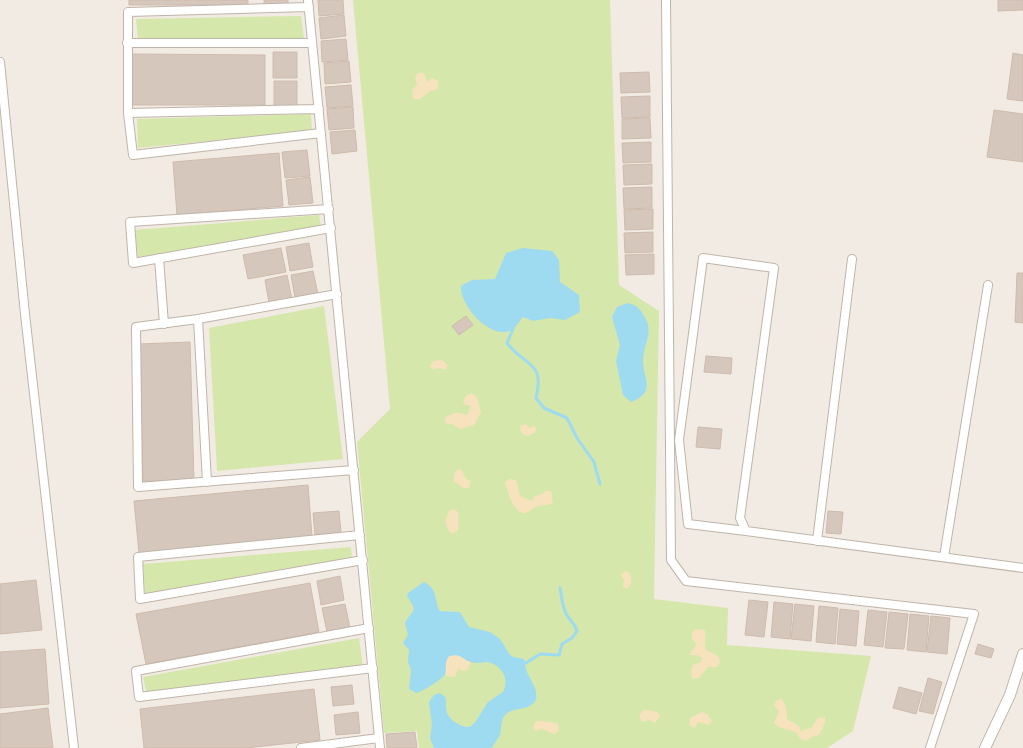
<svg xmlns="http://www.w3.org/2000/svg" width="1023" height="748" viewBox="0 0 1023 748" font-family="Signika,sans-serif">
  <rect width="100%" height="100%" fill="#f2ebe3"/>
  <path fill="#d5e7ab" d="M 353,0 L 610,0 L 619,285 L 659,311 L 654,599 L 728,608 L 727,645 L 871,656 L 853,731 L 827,748 L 419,748 L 417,731 L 384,733 L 357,442 L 390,409 Z
    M 301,16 L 304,38 L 138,40 L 136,19 Z
    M 311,114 L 312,131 L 138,148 L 137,119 Z
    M 319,215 L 321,227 L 138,257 L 135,230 Z
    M 324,306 L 343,459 L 217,471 L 209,328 Z
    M 351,547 L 352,559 L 145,594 L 143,564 Z
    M 359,638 L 363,667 L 146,692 L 143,677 Z"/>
  <path fill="#f7e2be" d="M 418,73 L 424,73 L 427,82 L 432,78 L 438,81 L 438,89 L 430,91 L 420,99 L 413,99 L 412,90 L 417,85 L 415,77 Z
    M 442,360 L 448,365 L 445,370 L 439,368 L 433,369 L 430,366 L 433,361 Z
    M 472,393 L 477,397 L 481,412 L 474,425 L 460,429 L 452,424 L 446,424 L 445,418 C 453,412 458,412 467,415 L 471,406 L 465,405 L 463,402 L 466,396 Z
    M 526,424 L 529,428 L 535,426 L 536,430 L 535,433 L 526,436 L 521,432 L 520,426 Z
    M 461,469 L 466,479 L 471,481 L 469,488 L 463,488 L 454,481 L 454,474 L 457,470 Z
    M 510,479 L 516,480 L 520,496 L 532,501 L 535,496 L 542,494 L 545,491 L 551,491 L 553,503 C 548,505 543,505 538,506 C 533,508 530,512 524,513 C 514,513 507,491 505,482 Z
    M 454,509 L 458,512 L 458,530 L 453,534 L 449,531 L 445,522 L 449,511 Z
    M 625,571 L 630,573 L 631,583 L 627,589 L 623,587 L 624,580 L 621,575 Z
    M 696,629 L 705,630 C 706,637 704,643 706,650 L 718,656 L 720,662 L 717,667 L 708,667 L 699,678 L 692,679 L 691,671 L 693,665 L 701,662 L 702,658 L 697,655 L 689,655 L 697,644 L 692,639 L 692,633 Z
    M 457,654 L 471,662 L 467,670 L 464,671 L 458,669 L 455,677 L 446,676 C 445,668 444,663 449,656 Z
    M 782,698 L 786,707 L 787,719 L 799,726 L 801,731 L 811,728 L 818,718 L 825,717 L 825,723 L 819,735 L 811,737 L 808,740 C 801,741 799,738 796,732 L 779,727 L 774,723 L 779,712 L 774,705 L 776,701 Z
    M 644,710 L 658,712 L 660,716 L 655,723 L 650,720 L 643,722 L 640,719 L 640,714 Z
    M 702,712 L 707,714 L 712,721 L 709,725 L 698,722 L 695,728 L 689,725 L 690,718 Z
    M 539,721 L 552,722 L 558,724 L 559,731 L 554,734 L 542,729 L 536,731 L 533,727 L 535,722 Z"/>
  <path fill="#9edbf0" d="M 523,248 L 552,251 L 559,260 L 560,282 L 579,295 L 580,312 L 565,320 L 550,318 L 533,321 L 523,317 C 520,320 517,326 513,329 C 493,343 459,305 461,286 L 472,280 L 495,279 L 506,253 Z
    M 628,303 C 636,305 640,308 644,316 C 655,332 643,344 643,361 C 643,379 657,392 631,402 L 623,395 L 616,361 L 620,345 L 612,317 L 617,307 Z
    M 424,582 C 439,589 434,603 440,611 L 460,612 L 469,627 L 490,632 L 500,639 L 510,655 L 514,657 L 524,659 C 526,664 525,668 527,672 C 531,682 538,688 536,700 C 528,712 516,706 506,714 C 500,720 502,727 500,735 C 498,739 494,743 492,748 L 434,748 L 430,738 L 432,725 L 429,702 L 434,695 L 440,693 L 445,697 C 447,702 445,707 447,713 C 450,721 462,728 470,727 L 476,721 L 488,702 L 503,692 C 510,679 502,665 487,662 C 482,662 476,664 471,662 C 461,659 462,653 449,656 C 444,663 447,667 445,674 C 445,678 424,690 419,692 L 416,693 L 409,689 L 411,670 L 408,662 L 409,650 L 403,643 L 408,635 L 405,623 C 412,609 419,614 407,596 L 408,593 Z"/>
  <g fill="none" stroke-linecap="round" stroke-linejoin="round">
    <path stroke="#9edbf0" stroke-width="3" d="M 513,329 L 507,343 C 526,368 545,360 536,398 L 544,408 L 567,418 L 577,438 L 594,462 L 600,484
      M 526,663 L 540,654 L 559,655 L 562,644 L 572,638 L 577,631 C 575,624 572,622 568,617 C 562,609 562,597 560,588"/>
  </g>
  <path fill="#d6c7bc" stroke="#cebbac" d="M 129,0 L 248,0 L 248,5 L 129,5 Z
    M 264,0 L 288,0 L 288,5 L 264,5 Z
    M 318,0 L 343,0 L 344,14 L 319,16 Z
    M 998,0 L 1023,0 L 1023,10 L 998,11 Z
    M 344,15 L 346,36 L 321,39 L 319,18 Z
    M 346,39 L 348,60 L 322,62 L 321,41 Z
    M 273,52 L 297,52 L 297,78 L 273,78 Z
    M 1013,53 L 1023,55 L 1023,101 L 1007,99 Z
    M 132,54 L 265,55 L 265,105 L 132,105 Z
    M 349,61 L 351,82 L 325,84 L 324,63 Z
    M 649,72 L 650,92 L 621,93 L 620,73 Z
    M 274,81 L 297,81 L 297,106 L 274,106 Z
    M 351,85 L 353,106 L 327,108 L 325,87 Z
    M 650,96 L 650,117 L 622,118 L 621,97 Z
    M 353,107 L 354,128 L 329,130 L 327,109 Z
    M 994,110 L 1023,114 L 1023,162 L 987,157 Z
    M 650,118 L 651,138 L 622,139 L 622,119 Z
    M 355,130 L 357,151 L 332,154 L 330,132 Z
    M 651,142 L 651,162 L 623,163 L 622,143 Z
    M 307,150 L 310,176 L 285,178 L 282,152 Z
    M 279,153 L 283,206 L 177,215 L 173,162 Z
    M 652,164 L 652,184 L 624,185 L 623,165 Z
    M 310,177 L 313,203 L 289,205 L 286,180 Z
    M 652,187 L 652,208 L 624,209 L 623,188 Z
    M 653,209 L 653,229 L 625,230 L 624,210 Z
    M 653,232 L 653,252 L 625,253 L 624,233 Z
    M 309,243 L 313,267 L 290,271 L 286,247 Z
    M 281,248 L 286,272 L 248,279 L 243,255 Z
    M 654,254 L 654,274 L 626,275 L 625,255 Z
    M 313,271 L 318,294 L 295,298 L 291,275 Z
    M 1017,273 L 1023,273 L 1023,323 L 1015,322 Z
    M 287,275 L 292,299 L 269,303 L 265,280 Z
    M 466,316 L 473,325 L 459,335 L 452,326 Z
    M 190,342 L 194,480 L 143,481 L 139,344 Z
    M 706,356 L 732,358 L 731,374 L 704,372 Z
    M 698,427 L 722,429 L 720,449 L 696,447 Z
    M 308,485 L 312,536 L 139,553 L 134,501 Z
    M 339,511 L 341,533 L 315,535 L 313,513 Z
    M 828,511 L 843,512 L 841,534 L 826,533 Z
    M 340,576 L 344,600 L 321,605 L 317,581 Z
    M 36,580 L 42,630 L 0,634 L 0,584 Z
    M 310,583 L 319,632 L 146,664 L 136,614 Z
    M 749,600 L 768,602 L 764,637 L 745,635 Z
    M 774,602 L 793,604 L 790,639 L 771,637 Z
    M 345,604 L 350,628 L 327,632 L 322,608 Z
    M 795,604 L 814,606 L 811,641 L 791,639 Z
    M 819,606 L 838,608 L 835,644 L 816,642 Z
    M 840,609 L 859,611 L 856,646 L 837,644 Z
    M 868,610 L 887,612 L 883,647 L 864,645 Z
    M 889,612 L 908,614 L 904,649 L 885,648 Z
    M 910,614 L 929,616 L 926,652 L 907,650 Z
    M 931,616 L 950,618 L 947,654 L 927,652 Z
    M 978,644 L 994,649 L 991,658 L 975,654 Z
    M 45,649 L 49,704 L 0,708 L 0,652 Z
    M 928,678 L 942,682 L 933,714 L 919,711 Z
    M 352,685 L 354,704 L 333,706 L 331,687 Z
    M 899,687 L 922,693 L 916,714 L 893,708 Z
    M 314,689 L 320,740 L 246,748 L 144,748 L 140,709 Z
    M 48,708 L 53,748 L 0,748 L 0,714 Z
    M 358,712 L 360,733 L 336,735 L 334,715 Z
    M 415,732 L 417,748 L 387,748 L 386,734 Z"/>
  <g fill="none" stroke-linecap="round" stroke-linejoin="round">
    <defs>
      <path id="minor" d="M 308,0 L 380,748
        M 666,0 L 671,560 L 686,581 L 974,614 L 930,748
        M 309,7 L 128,12 L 128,113 L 133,155 L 321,133
        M 127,43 L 312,43
        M 0,62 L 25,314 L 74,748
        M 128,113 L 319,109
        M 329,209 L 130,222 L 133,263 L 331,228
        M 159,258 L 164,324
        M 198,319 L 136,327 L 138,487 L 354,470
        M 207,482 L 198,319 L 337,294
        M 746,531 L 688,524 L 679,440 L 703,258 L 774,268 L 740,518 L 746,531 L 1023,568
        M 360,535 L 138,557 L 140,599 L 363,560
        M 817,541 L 852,259
        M 944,557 L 988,285
        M 369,628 L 136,671 L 139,697 L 373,668
        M 301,748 L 379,738"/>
      <path id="tertiary" d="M 985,748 L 1010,695 L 1023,654"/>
    </defs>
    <use href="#minor" stroke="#c0b4a9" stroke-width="10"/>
    <use href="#tertiary" stroke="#c0b4a9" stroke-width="12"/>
    <use href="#minor" stroke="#fff" stroke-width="8"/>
    <use href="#tertiary" stroke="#fff" stroke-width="10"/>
  </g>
</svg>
